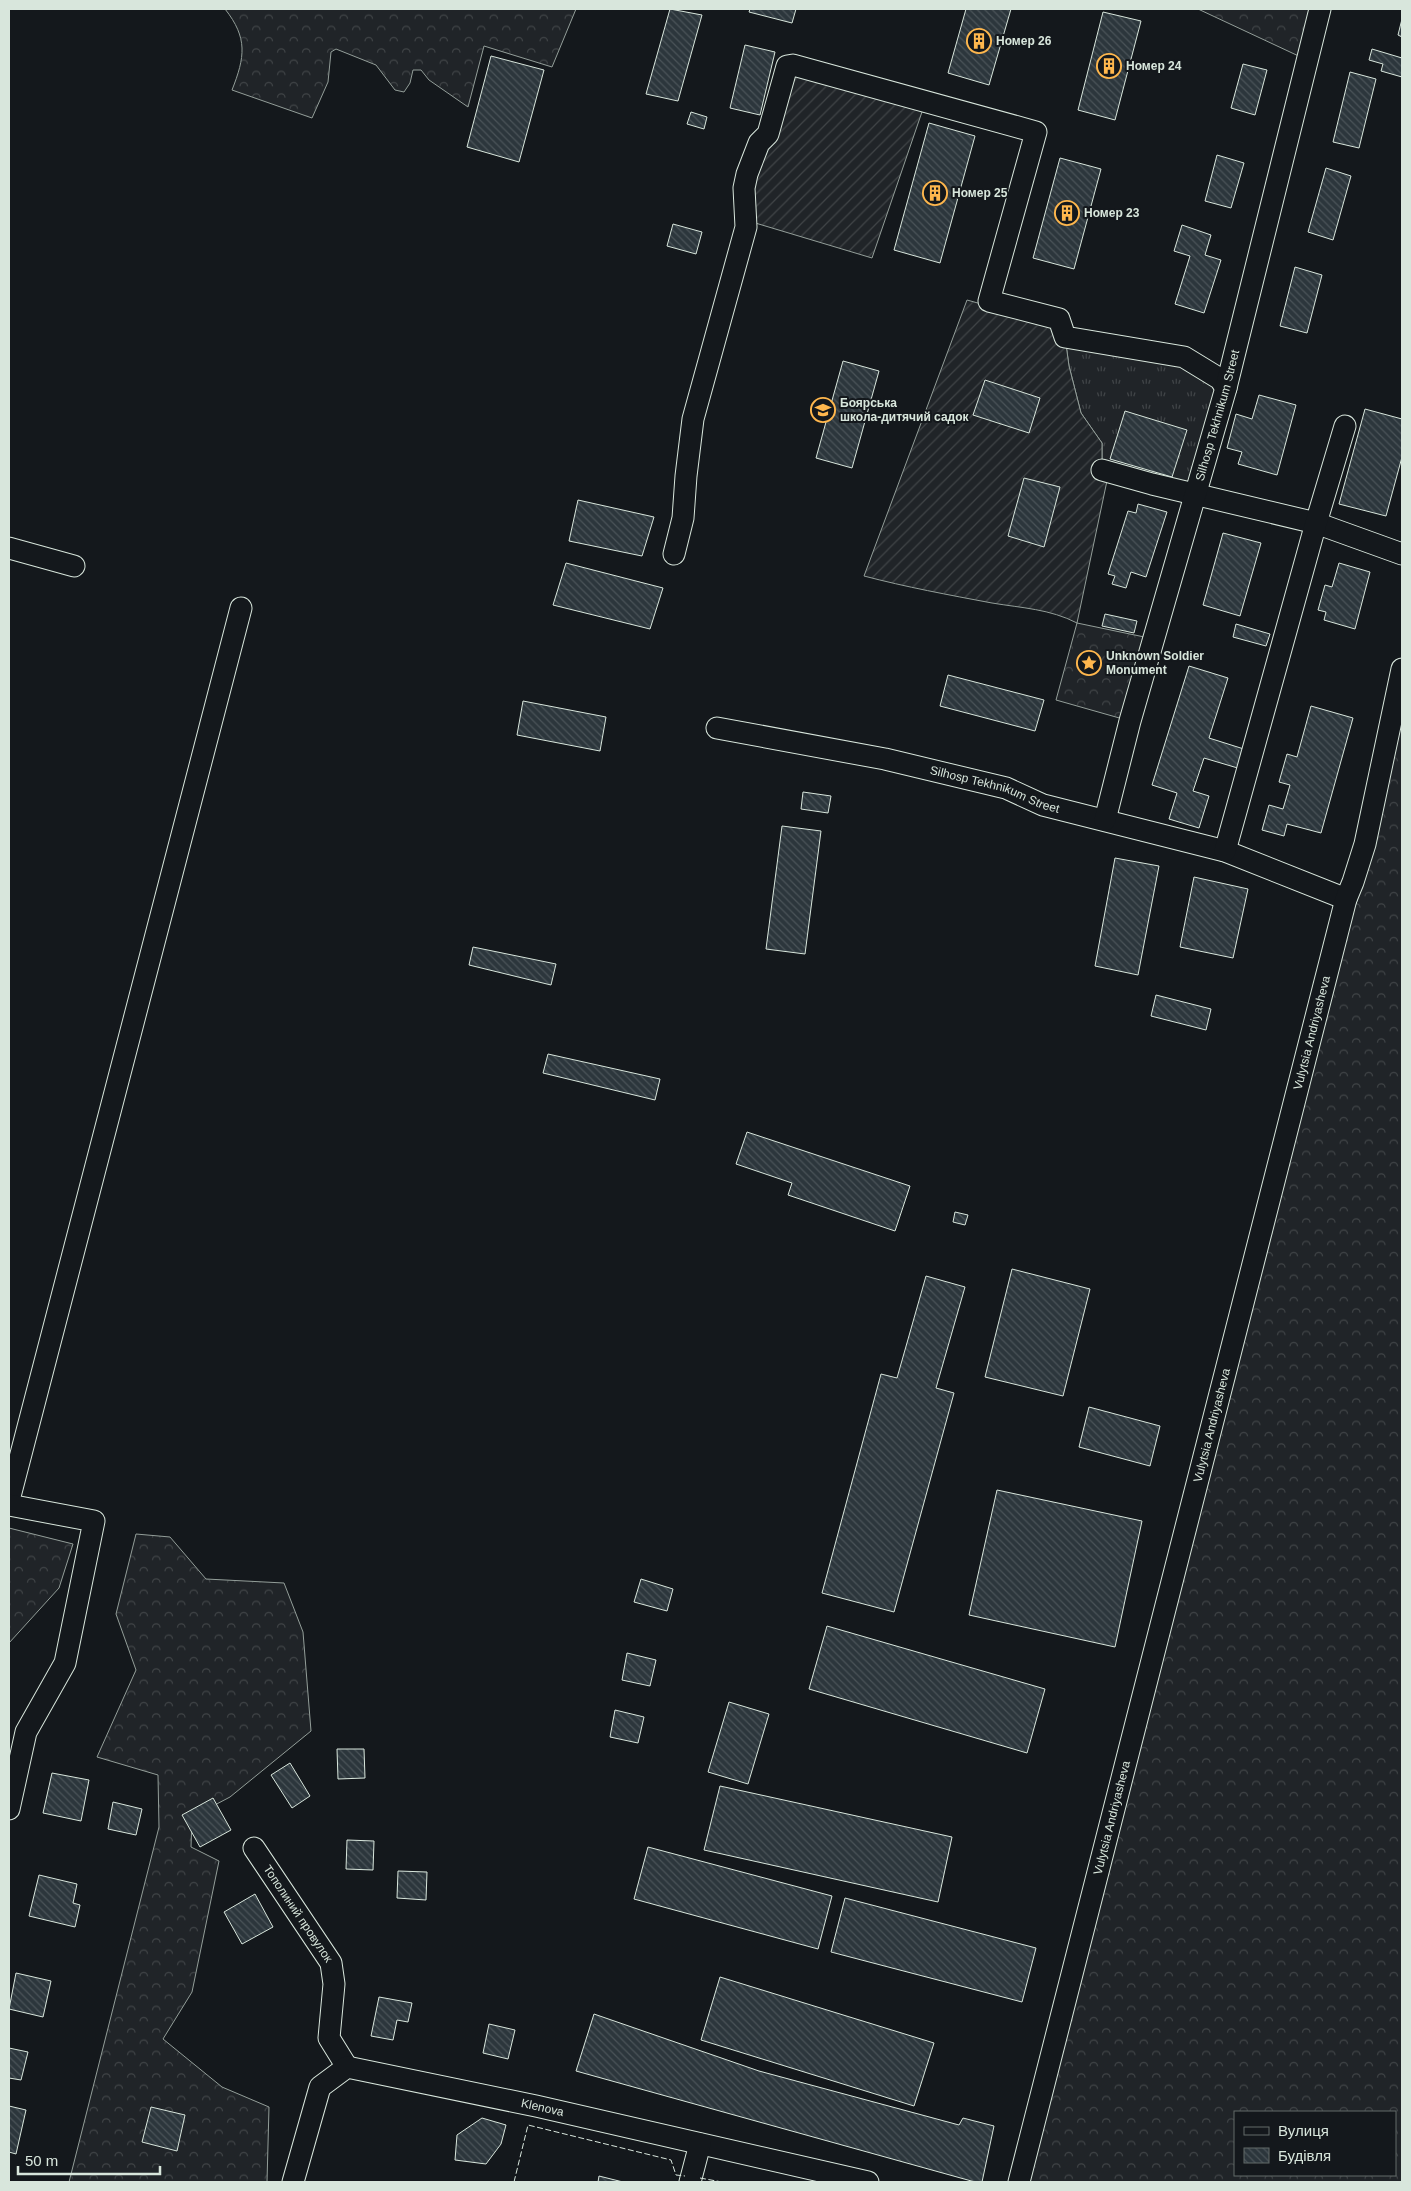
<svg xmlns="http://www.w3.org/2000/svg" width="1411" height="2191" viewBox="0 0 1411 2191" font-family="Arial,sans-serif">
  <defs>
    <pattern id="grass-tufts" width="24" height="20" patternUnits="userSpaceOnUse" patternTransform="scale(1.25)"><rect width="24" height="20" fill="#202428"/><path d="M3 7l-1-3M5 7V3M7 7l1-3M15 17l-1-3M17 17v-4M19 17l1-3" fill="none" stroke="#404447"/></pattern>
    <pattern id="forest-crowns" width="20" height="18" patternUnits="userSpaceOnUse" patternTransform="scale(1.25)"><rect width="20" height="18" fill="#202428"/><path d="M2 6a3 3 0 1 1 6 0M12 15a3 3 0 1 1 6 0" fill="none" stroke="#404447"/></pattern>
    <pattern id="garden-furrows" width="10" height="10" patternUnits="userSpaceOnUse" patternTransform="scale(1.25)"><rect width="10" height="10" fill="#202428"/><path d="M-1 1l2-2M0 10L10 0M9 11l2-2" fill="none" stroke="#404447"/></pattern>
    <pattern id="building-back-hatch" width="6" height="6" patternUnits="userSpaceOnUse" patternTransform="scale(1.25)"><rect width="6" height="6" fill="#2c363c"/><path d="M-1 5l2 2M0 0l6 6M5-1l2 2" fill="none" stroke="#4a5358"/></pattern>
  </defs>
  <rect width="100%" height="100%" fill="#14181c"/>
  <path fill="url(#grass-tufts)" stroke="#939e99" d="M 1065,337 L 1184,357 L 1220,379 L 1196,494 L 1102,470 L 1102,443 L 1081,413 L 1069,366 Z"/>
  <path fill="url(#forest-crowns)" stroke="#939e99" fill-rule="evenodd" d="M 225,9 L 576,9 L 552,67 L 484,46 L 468,107 L 429,80 L 421,70 L 413,70 L 410,83 L 404,92 L 395,90 L 376,65 L 336,49 L 331,52 L 328,82 L 312,118 L 232,90 C 245,57 248,38 225,9 Z
    M 1198,9 L 1318,9 L 1305,59 Z
    M 1077,623 L 1154,639 L 1130,721 L 1056,700 Z
    M 1402,664 L 1402,2182 L 1019,2182 ZM 1235,2112 L 1395,2112 L 1395,2175 L 1235,2175 Z
    M 9,1528 L 73,1544 L 59,1588 L 9,1643 Z
    M 136,1534 L 170,1537 L 206,1579 L 284,1583 L 303,1632 L 311,1731 L 230,1797 L 192,1817 L 191,1847 L 219,1861 L 192,1992 L 163,2039 L 222,2087 L 269,2107 L 267,2182 L 69,2182 L 159,1827 L 158,1775 L 97,1757 L 136,1670 L 116,1614 Z"/>
  <path fill="url(#garden-furrows)" stroke="#939e99" d="M 791,72 L 924,106 L 872,258 L 752,222 L 749,181 Z
    M 967,300 L 1057,325 L 1065,337 L 1069,366 L 1081,413 L 1102,443 L 1102,470 L 1108,476 L 1077,623 C 1050,609 1022,608 992,603 C 949,595 906,587 864,576 Z"/>
  <path fill="url(#building-back-hatch)" stroke="#d8e6dc" d="M 670,9 L 702,15 L 678,101 L 646,94 Z
    M 750,9 L 796,9 L 792,23 L 749,12 Z
    M 966,9 L 1011,9 L 989,85 L 948,73 Z
    M 1103,12 L 1141,21 L 1115,120 L 1078,110 Z
    M 1402,19 L 1402,37 L 1398,35 Z
    M 745,45 L 775,52 L 760,115 L 730,108 Z
    M 1372,49 L 1402,58 L 1402,77 L 1381,71 L 1383,64 L 1369,60 Z
    M 491,56 L 544,70 L 519,162 L 467,147 Z
    M 1243,64 L 1267,70 L 1255,115 L 1231,108 Z
    M 1350,72 L 1376,79 L 1359,148 L 1333,142 Z
    M 691,112 L 707,117 L 704,129 L 687,124 Z
    M 929,123 L 975,136 L 940,263 L 894,250 Z
    M 1217,155 L 1244,163 L 1231,208 L 1205,201 Z
    M 1060,158 L 1101,169 L 1074,269 L 1033,258 Z
    M 1326,168 L 1351,176 L 1333,240 L 1308,232 Z
    M 673,224 L 702,232 L 696,254 L 667,246 Z
    M 1182,225 L 1211,235 L 1205,255 L 1221,260 L 1204,313 L 1175,304 L 1190,256 L 1174,251 Z
    M 1295,267 L 1322,275 L 1307,333 L 1280,326 Z
    M 843,361 L 879,371 L 852,468 L 816,458 Z
    M 985,380 L 1040,398 L 1029,433 L 973,415 Z
    M 1259,395 L 1296,405 L 1277,475 L 1238,464 L 1242,452 L 1227,448 L 1236,414 L 1252,419 Z
    M 1365,409 L 1402,419 L 1402,457 L 1386,516 L 1339,504 Z
    M 1125,411 L 1187,430 L 1172,477 L 1110,459 Z
    M 1024,478 L 1060,487 L 1044,547 L 1008,536 Z
    M 578,500 L 654,517 L 642,556 L 569,541 Z
    M 1138,504 L 1167,512 L 1146,577 L 1131,572 L 1126,588 L 1112,584 L 1115,576 L 1108,574 L 1128,511 L 1136,513 Z
    M 1223,533 L 1261,543 L 1240,616 L 1203,605 Z
    M 566,563 L 663,588 L 650,629 L 553,605 Z
    M 1339,563 L 1370,572 L 1355,629 L 1324,620 L 1326,612 L 1318,610 L 1325,585 L 1332,587 Z
    M 1105,614 L 1137,621 L 1134,633 L 1102,626 Z
    M 1236,624 L 1270,634 L 1266,646 L 1233,637 Z
    M 1189,666 L 1228,678 L 1209,738 L 1247,750 L 1241,769 L 1204,758 L 1193,791 L 1209,796 L 1199,828 L 1169,819 L 1177,793 L 1152,785 Z
    M 948,675 L 1044,700 L 1035,731 L 940,706 Z
    M 523,701 L 606,717 L 600,751 L 517,735 Z
    M 1311,706 L 1353,718 L 1321,833 L 1287,824 L 1284,836 L 1262,830 L 1269,805 L 1283,809 L 1290,785 L 1279,782 L 1287,754 L 1297,757 Z
    M 803,792 L 831,796 L 828,813 L 801,809 Z
    M 782,826 L 821,831 L 805,954 L 766,949 Z
    M 1115,858 L 1159,866 L 1138,975 L 1095,966 Z
    M 1194,877 L 1248,889 L 1233,958 L 1180,947 Z
    M 473,947 L 556,964 L 551,985 L 469,965 Z
    M 1156,995 L 1211,1009 L 1206,1030 L 1151,1016 Z
    M 548,1054 L 660,1079 L 655,1100 L 543,1073 Z
    M 747,1132 L 910,1186 L 895,1231 L 788,1195 L 792,1183 L 736,1164 Z
    M 955,1212 L 968,1215 L 965,1225 L 953,1222 Z
    M 1012,1269 L 1090,1289 L 1063,1396 L 985,1377 Z
    M 926,1276 L 965,1287 L 936,1388 L 954,1393 L 894,1612 L 822,1593 L 881,1374 L 897,1378 Z
    M 1089,1407 L 1160,1426 L 1150,1466 L 1079,1447 Z
    M 997,1490 L 1142,1521 L 1115,1647 L 969,1615 Z
    M 641,1579 L 673,1589 L 667,1611 L 634,1602 Z
    M 827,1626 L 1045,1689 L 1027,1753 L 809,1689 Z
    M 627,1653 L 656,1660 L 650,1686 L 622,1680 Z
    M 729,1702 L 769,1714 L 748,1784 L 708,1772 Z
    M 615,1710 L 644,1717 L 638,1743 L 610,1737 Z
    M 337,1749 L 364,1749 L 365,1778 L 338,1779 Z
    M 290,1763 L 310,1796 L 292,1808 L 271,1775 Z
    M 52,1773 L 89,1780 L 81,1821 L 43,1813 Z
    M 720,1786 L 952,1837 L 938,1902 L 704,1850 Z
    M 213,1798 L 231,1830 L 200,1847 L 182,1815 Z
    M 113,1802 L 142,1809 L 136,1835 L 108,1829 Z
    M 347,1840 L 374,1841 L 373,1870 L 346,1869 Z
    M 648,1847 L 832,1896 L 818,1949 L 634,1899 Z
    M 398,1871 L 427,1872 L 426,1900 L 397,1898 Z
    M 39,1875 L 77,1884 L 73,1903 L 80,1905 L 75,1927 L 29,1916 Z
    M 255,1894 L 273,1927 L 242,1944 L 224,1912 Z
    M 845,1898 L 1036,1948 L 1022,2002 L 831,1952 Z
    M 16,1973 L 51,1981 L 43,2017 L 9,2009 Z
    M 720,1977 L 934,2043 L 914,2106 L 701,2040 Z
    M 379,1997 L 412,2003 L 408,2022 L 397,2020 L 393,2040 L 371,2036 Z
    M 594,2014 L 759,2071 L 959,2125 L 963,2118 L 994,2126 L 982,2182 L 975,2182 L 576,2071 Z
    M 489,2024 L 515,2030 L 508,2059 L 483,2053 Z
    M 9,2048 L 28,2052 L 21,2080 L 9,2078 Z
    M 9,2106 L 26,2110 L 16,2154 L 9,2152 Z
    M 151,2107 L 185,2115 L 177,2151 L 142,2142 Z
    M 482,2118 L 506,2125 L 501,2144 L 486,2164 L 455,2160 L 457,2135 Z
    M 599,2176 L 623,2182 L 598,2182 Z"/>
  <g fill="none" stroke-linecap="round" stroke-linejoin="round">
    <defs>
      <g id="minor">
        <path d="M 1102,470 L 1152,484 L 1316,523 L 1402,554"/>
        <path d="M 9,548 L 74,566"/>
        <path d="M 674,554 L 683,518 L 686,476 L 693,419 L 746,227 L 744,188 L 747,174 L 759,143 L 768,134 L 787,66 L 793,65 L 1036,132 L 989,301 L 1059,319 L 1065,337 L 1184,357 L 1220,379 L 1226,388"/>
        <path id="s1" d="M 717,728 L 885,759 L 1006,788 L 1043,805 L 1225,851 L 1346,899"/>
        <path id="s2" d="M 1105,820 L 1130,721 L 1226,388 L 1320,9"/>
        <path d="M 1225,851 L 1316,523 L 1345,426"/>
        <path d="M 9,1500 L 241,608"/>
        <path d="M 9,1505 L 94,1521 L 65,1663 L 26,1732 L 9,1809"/>
        <path id="s3" d="M 254,1848 L 331,1963 L 334,1984 L 329,2038 L 347,2067"/>
        <path id="s4" d="M 293,2182 L 320,2087 L 347,2067 L 536,2106 L 868,2182"/>
        <path d="M 690,2182 L 700,2144"/>
        <path id="s5" d="M 1019,2182 L 1346,899 L 1353,882 L 1365,844 L 1402,669"/>
      </g>
    </defs>
    <use href="#minor" stroke="#d8e6dc" stroke-width="23"/>
    <use href="#minor" stroke="#14181c" stroke-width="21"/>
    <path stroke="#d8e6dc" stroke-width="1" stroke-dasharray="6 2.5" stroke-linecap="butt" d="M 700,2178 L 722,2182
      M 514,2182 L 528,2125 L 671,2160 L 676,2175 L 685,2176"/>
  </g>
  <defs>
    <symbol id="building-ring" viewBox="-11 -11 22 22"><circle r="9.5" fill="#14181c" stroke="#ffb74d" stroke-width="1.5"/><path d="M-4-6H4V6H1V3H-1V6H-4ZM-2.5-4.3h1.7v1.8h-1.7ZM.8-4.3h1.7v1.8H.8ZM-2.5-1h1.7V.8h-1.7ZM.8-1h1.7V.8H.8Z" fill="#ffb74d"/></symbol>
    <symbol id="school-ring" viewBox="-11 -11 22 22"><circle r="9.5" fill="#14181c" stroke="#ffb74d" stroke-width="1.5"/><path d="M0-5L7-2L0 1L-7-2ZM-4 1L0 2.5L4 1V4Q0 6-4 4Z" fill="#ffb74d"/></symbol>
    <symbol id="sight-ring" viewBox="-11 -11 22 22"><circle r="9.5" fill="#14181c" stroke="#ffb74d" stroke-width="1.5"/><path d="M0-6L1.8-2.2L6-1.7L2.9 1.2L3.7 5.4L0 3.3L-3.7 5.4L-2.9 1.2L-6-1.7L-1.8-2.2Z" fill="#ffb74d"/></symbol>
  </defs>
  <g fill-rule="evenodd">
    <use href="#building-ring" x="965" y="27" width="28" height="28"/>
    <use href="#building-ring" x="1095" y="52" width="28" height="28"/>
    <use href="#building-ring" x="921" y="179" width="28" height="28"/>
    <use href="#building-ring" x="1053" y="199" width="28" height="28"/>
    <use href="#school-ring" x="809" y="396" width="28" height="28"/>
    <use href="#sight-ring" x="1075" y="649" width="28" height="28"/>
  </g>
  <g text-anchor="middle" dominant-baseline="central" stroke-width="4" stroke-linejoin="round" paint-order="stroke">
    <g font-size="12" font-weight="bold" fill="#d8e6dc" stroke="#14181c" text-anchor="start">
      <text x="996" y="41">Номер 26</text>
      <text x="1126" y="66">Номер 24</text>
      <text x="952" y="193">Номер 25</text>
      <text x="1084" y="213">Номер 23</text>
      <text x="840" y="403">Боярська<tspan x="840" dy="14">школа-дитячий садок</tspan></text>
      <text x="1106" y="656">Unknown Soldier<tspan x="1106" dy="14">Monument</tspan></text>
    </g>
    <g font-size="12" fill="#d8e6dc" stroke="#14181c">
      <text stroke="none"><textPath href="#s2" startOffset="420">Silhosp Tekhnikum Street</textPath></text>
      <text stroke="none"><textPath href="#s1" startOffset="285">Silhosp Tekhnikum Street</textPath></text>
      <text stroke="none"><textPath href="#s5" startOffset="1186">Vulytsia Andriyasheva</textPath></text>
      <text stroke="none"><textPath href="#s5" startOffset="781">Vulytsia Andriyasheva</textPath></text>
      <text stroke="none"><textPath href="#s5" startOffset="376">Vulytsia Andriyasheva</textPath></text>
      <text stroke="none"><textPath href="#s3" startOffset="79">Тополиний провулок</textPath></text>
      <text stroke="none"><textPath href="#s4" startOffset="332">Klenova</textPath></text>
    </g>
  </g>
  <rect width="1411" height="2191" fill="none" stroke="#d8e6dc" stroke-width="20"/>
  <rect x="1234" y="2111" width="162" height="65" fill="#14181c" stroke="#626a69"/>
  <rect x="1244" y="2127" width="25" height="8" fill="#14181c" stroke="#626a69"/>
  <text x="1278" y="2136" font-size="15" fill="#d8e6dc">Вулиця</text>
  <rect x="1244" y="2148" width="25" height="15" fill="url(#building-back-hatch)" stroke="#626a69"/>
  <text x="1278" y="2161" font-size="15" fill="#d8e6dc">Будівля</text>
  <path d="M18 2166v8h142v-8" fill="none" stroke="#d8e6dc" stroke-width="2.5"/>
  <text x="25" y="2166" font-size="15" fill="#d8e6dc" stroke="#14181c" stroke-width="4" paint-order="stroke">50 m</text>
</svg>
